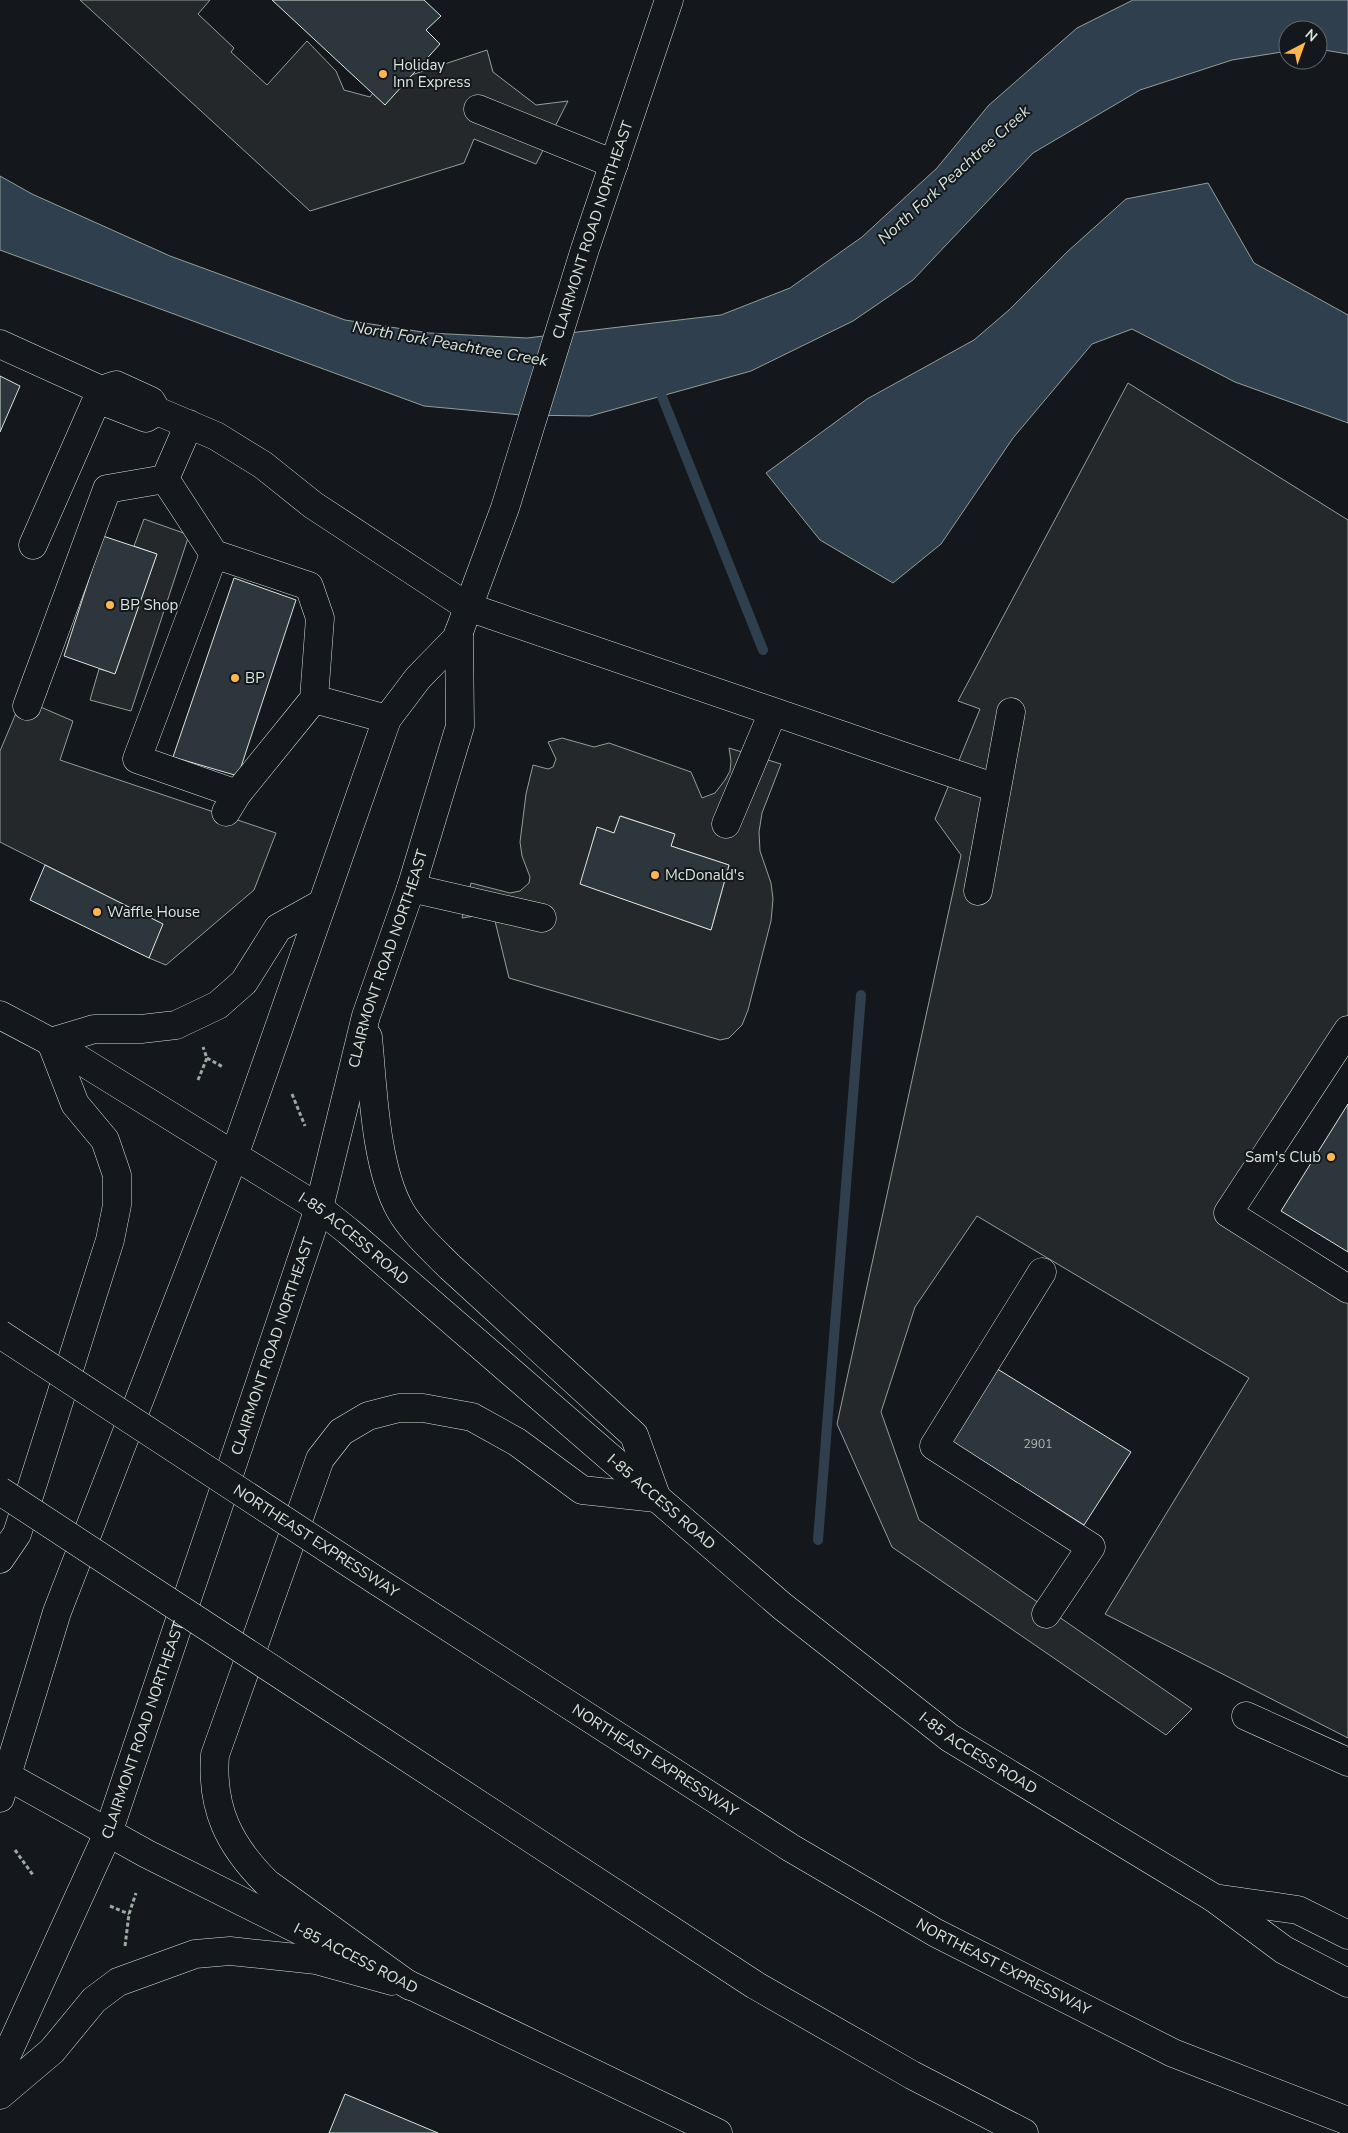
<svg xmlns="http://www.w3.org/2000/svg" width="1348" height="2133" viewBox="0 0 1348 2133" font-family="'Nunito Sans',sans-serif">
  <rect width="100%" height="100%" fill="#14181c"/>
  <path fill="#24282b" stroke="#939e99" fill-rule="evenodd" d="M 80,0 L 210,0 L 198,14 L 234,48 L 231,52 L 267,85 L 307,41 L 336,71 L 344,90 L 370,97 L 378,86 L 487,50 L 493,72 L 536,105 L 568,101 L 536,164 L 474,139 L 464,163 L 310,211 Z
    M 1128,383 L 1348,520 L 1348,1050 L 1245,1210 L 1348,1275 L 1348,1738 L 1105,1614 L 1249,1378 L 977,1216 L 915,1307 L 881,1412 L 919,1520 L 1192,1709 L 1166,1735 L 892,1547 L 837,1424 L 961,855 L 935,819 L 980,709 L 958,701 Z
    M 144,519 L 189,535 L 131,711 L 90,700 L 99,669 L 115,673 L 157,554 L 134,546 Z
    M 22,699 L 73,721 L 60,760 L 276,833 L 254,890 L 166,965 L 149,958 L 162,924 L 0,842 L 0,751 Z
    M 562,738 L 594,747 L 609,743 L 691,772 L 702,798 L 715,793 L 725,780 L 730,771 L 731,761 L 729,748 L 781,764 L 762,813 L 759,832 L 760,851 L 771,883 L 773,899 L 771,921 L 748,1010 L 742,1025 L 729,1038 L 720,1040 L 509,978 L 495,921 L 475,916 L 462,918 L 471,883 L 510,893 L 520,891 L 529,883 L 530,877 L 522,856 L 520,842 L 526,794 L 533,765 L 548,769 L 553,767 L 556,759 L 548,742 ZM 621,816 L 674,834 L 671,846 L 729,865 L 711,930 L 581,884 L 597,827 L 614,833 Z"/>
  <path fill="#2f3f4d" stroke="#939e99" d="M 1133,0 L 1348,0 L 1348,54 L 1318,49 L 1318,30 L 1288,30 L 1288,51 L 1232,60 L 1140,90 L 1033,153 L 913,280 L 853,321 L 751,371 L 590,416 L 521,415 L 424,406 L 0,250 L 0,176 L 32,194 L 170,256 L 345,320 L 429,333 L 527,338 L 721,315 L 790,288 L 862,237 L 937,168 L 989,105 L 1077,28 Z
    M 1208,183 L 1254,263 L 1348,315 L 1348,423 L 1235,382 L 1132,329 L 1092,344 L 1013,438 L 941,544 L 893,583 L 820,540 L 766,473 L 867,399 L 974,340 L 1009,310 L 1067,252 L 1126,199 Z"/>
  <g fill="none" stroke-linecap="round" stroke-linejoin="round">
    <path stroke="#2f3f4d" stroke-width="10" d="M 657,384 L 763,650
      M 818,1540 L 861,995"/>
  </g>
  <path fill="#2c363c" stroke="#d8e6dc" d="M 272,0 L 424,0 L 441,16 L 426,30 L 440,44 L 385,105 Z
    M 0,376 L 20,386 L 0,432 Z
    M 103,536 L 157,554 L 115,674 L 64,656 Z
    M 234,578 L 296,600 L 238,776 L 173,757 Z
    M 620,816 L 675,834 L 671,846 L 729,865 L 711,930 L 580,884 L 597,827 L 614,833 Z
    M 45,865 L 163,924 L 149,958 L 30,900 Z
    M 1348,1104 L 1348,1252 L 1281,1211 Z
    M 991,1365 L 1131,1452 L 1084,1525 L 945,1437 Z
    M 345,2094 L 438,2133 L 329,2133 Z"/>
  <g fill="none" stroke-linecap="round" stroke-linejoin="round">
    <defs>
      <path id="minor" d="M 478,109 L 614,164
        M 0,344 L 101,390 L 110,404 L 146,418 L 156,412
        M 165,479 L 214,554 L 137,759 L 237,794
        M 33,545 L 101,390 L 116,385 L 151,401 L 157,411 L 216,436 L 263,465 L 313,505 L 468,607 L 996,788
        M 214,554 L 309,586 L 320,618 L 314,699
        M 27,706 L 107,489 L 165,479 L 189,424
        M 226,812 L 237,794 L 314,699 L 387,719
        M 726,824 L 773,712
        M 411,888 L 542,918
        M 978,891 L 1011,712
        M 1348,1030 L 1228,1213 L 1348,1289
        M 1042,1272 L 934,1446 L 1091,1547 L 1046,1614
        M 1246,1716 L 1348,1762"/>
      <g id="major">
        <path id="s1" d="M 0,1015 L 51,1042 L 319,1208 L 348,1231 L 782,1606 L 950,1738 L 1214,1898 L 1298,1910 L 1348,1935"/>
        <path d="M 368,1037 C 373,1088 375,1165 400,1210 C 412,1231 433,1250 450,1267 L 634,1435 L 656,1496"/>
        <path d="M 51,1042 L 94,1029 L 141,1029 L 176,1025 L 218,1005 L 244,982 L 278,928 L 321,904"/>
        <path d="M 0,1559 L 17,1534 L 110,1240 L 117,1205 L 117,1175 L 105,1140 L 75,1104 L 51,1042"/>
        <path d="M 0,1772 L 147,1854 L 335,1948"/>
        <path id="s2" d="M 0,1798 L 57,1612 L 234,1156 L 387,719 L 418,678 L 456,639 L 459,632 L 505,508 L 585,249 L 669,0"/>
        <path d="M 393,1977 L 718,2133"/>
        <path d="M 410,1986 L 267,1883 C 229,1845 211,1809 215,1755 L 320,1459 L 341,1432 L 368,1416 L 399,1408 L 423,1408 L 472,1417 L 517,1442 L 582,1490 L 656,1498"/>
        <path id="s3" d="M 0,2070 L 108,1833 L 319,1208 L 366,1016 L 411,888 L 460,726 L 459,632"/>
        <path d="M 0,2095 L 52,2051 L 94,2000 L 118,1982 L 195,1954 L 230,1951 L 316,1960 L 392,1981"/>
      </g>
      <g id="highway">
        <path id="s4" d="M 377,1581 L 791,1848 L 936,1933 L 1173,2053 L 1348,2121"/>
        <path d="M 336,1711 L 755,1985 L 912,2075 L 1024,2133"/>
        <path d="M 1214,1898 L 1284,1950 L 1348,1983"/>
      </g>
    </defs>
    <use href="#minor" stroke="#d8e6dc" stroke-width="29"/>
    <use href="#major" stroke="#d8e6dc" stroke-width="29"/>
    <use href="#highway" stroke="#d8e6dc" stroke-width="29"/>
    <path stroke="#9da8a2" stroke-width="3" stroke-dasharray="4 2.5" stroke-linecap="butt" d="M 207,1058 L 223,1067
      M 198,1080 L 207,1058 L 203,1047
      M 292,1094 L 305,1126
      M 15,1850 L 33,1875
      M 110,1906 L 129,1914
      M 125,1946 L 129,1914 L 136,1893"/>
    <use href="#minor" stroke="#14181c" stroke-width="28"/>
    <use href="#major" stroke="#14181c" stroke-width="28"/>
    <use href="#highway" stroke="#14181c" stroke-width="28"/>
    <defs>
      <path id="highway-bridge" d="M 0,1334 L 377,1581
        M 0,1491 L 336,1711"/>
    </defs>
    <use href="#highway-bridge" stroke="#d8e6dc" stroke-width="29" stroke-linecap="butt"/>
    <use href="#highway-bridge" stroke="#14181c" stroke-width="28"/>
  </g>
  <g fill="#ffb74d" stroke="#14181c" stroke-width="2">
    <circle cx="383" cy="74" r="5"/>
    <circle cx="110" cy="605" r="5"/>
    <circle cx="235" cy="678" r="5"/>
    <circle cx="655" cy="875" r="5"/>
    <circle cx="97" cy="912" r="5"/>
    <circle cx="1331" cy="1157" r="5"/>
  </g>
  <g text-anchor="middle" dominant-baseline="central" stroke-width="4" stroke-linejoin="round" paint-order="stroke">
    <g font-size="12" fill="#adbab4">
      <text x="1038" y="1444">2901</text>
    </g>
    <g font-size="15" fill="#d8e6dc" stroke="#14181c" text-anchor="start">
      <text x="393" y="65">Holiday<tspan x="393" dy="17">Inn Express</tspan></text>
      <text x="120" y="605">BP Shop</text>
      <text x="245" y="678">BP</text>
      <text x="665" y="875">McDonald's</text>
      <text x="107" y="912">Waffle House</text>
      <text x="1321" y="1157" text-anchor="end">Sam's Club</text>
    </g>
    <g font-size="15" fill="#d8e6dc" stroke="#14181c">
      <text stroke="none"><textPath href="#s2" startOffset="1684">CLAIRMONT ROAD NORTHEAST</textPath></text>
      <text stroke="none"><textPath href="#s3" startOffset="1179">CLAIRMONT ROAD NORTHEAST</textPath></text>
      <text stroke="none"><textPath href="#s1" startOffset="419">I-85 ACCESS ROAD</textPath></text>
      <text stroke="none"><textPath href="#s3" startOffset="774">CLAIRMONT ROAD NORTHEAST</textPath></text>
      <text stroke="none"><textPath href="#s1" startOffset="824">I-85 ACCESS ROAD</textPath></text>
      <text transform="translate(316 1541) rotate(33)">NORTHEAST EXPRESSWAY</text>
      <text stroke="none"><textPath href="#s3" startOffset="369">CLAIRMONT ROAD NORTHEAST</textPath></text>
      <text stroke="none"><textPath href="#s1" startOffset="1229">I-85 ACCESS ROAD</textPath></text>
      <text stroke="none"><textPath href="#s4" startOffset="331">NORTHEAST EXPRESSWAY</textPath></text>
      <text transform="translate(356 1958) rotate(27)">I-85 ACCESS ROAD</text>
      <text stroke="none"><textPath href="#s4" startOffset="736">NORTHEAST EXPRESSWAY</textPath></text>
    </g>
    <g font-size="16" font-style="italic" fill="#d8e6dc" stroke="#14181c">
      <text transform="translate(954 175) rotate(-42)">North Fork Peachtree Creek</text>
      <text transform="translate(450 344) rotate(10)">North Fork Peachtree Creek</text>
    </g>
  </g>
  <g transform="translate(1303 45) rotate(41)"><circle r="24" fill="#14181c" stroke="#626a69"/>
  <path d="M0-4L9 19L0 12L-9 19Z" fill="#ffb74d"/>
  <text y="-8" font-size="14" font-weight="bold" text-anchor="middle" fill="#d8e6dc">N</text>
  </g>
</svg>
